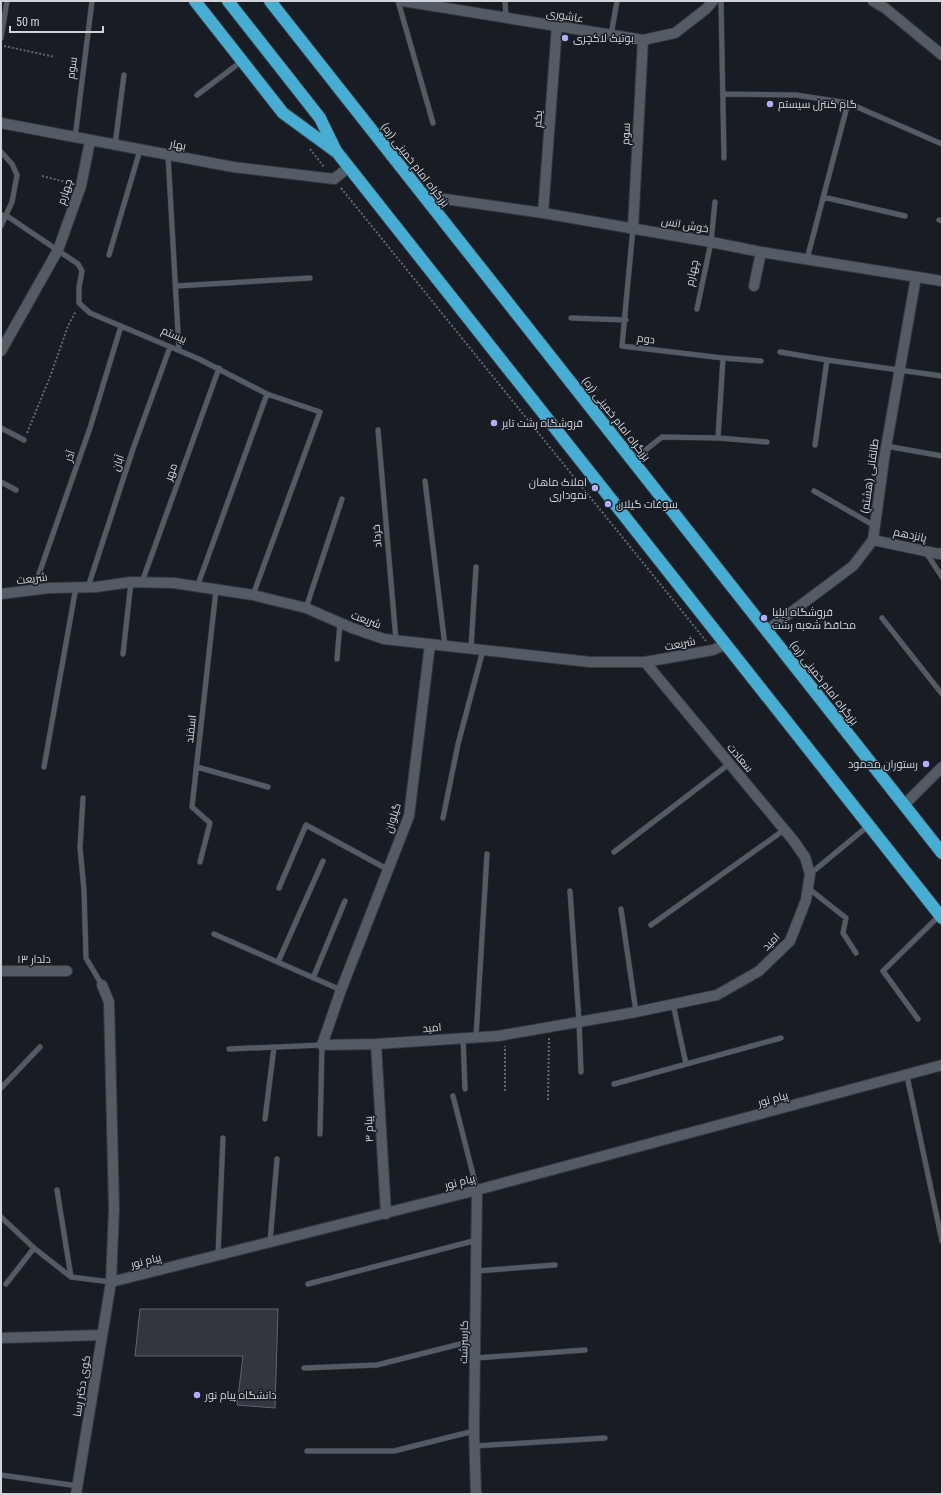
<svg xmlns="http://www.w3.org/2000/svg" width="943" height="1495" viewBox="0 0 943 1495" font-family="'Roboto Condensed',Cairo,sans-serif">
  <rect width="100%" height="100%" fill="#181c25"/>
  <path fill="#31363f" stroke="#5f6570" d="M 140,1309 L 278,1309 L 275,1408 L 237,1405 L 243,1356 L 135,1356 Z"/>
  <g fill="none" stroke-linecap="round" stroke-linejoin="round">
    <defs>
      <path id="lane" d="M 398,1 L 433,123
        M 505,1 L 506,18
        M 721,1 L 724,158
        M 611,35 L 617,1
        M 1,38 L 7,1
        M 723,94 L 796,95 L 848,103 L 942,144
        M 197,95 L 242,61
        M 75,138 L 92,1
        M 115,145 L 124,75
        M 1,152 L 12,164 L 17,175 L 12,202 L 1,226
        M 168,155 L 179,350
        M 823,197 L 905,216
        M 1,215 L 7,216 L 78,264 L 82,271 L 79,287 L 79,303 L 90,313 L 199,359 L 267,394 L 320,412 L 253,595
        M 939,220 L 942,221
        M 633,228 L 622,346 L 723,358 L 761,361
        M 109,255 L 140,150
        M 807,259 L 848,103
        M 176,286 L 310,278
        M 697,309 L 711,242 L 715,202
        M 571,318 L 626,320
        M 780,352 L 827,360 L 942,376
        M 1,428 L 24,440
        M 378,430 L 396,640
        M 718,438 L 723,358
        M 815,445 L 827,360
        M 886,446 L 942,456
        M 633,460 L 662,437 L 718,438 L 767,442
        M 425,481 L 445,646
        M 1,482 L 16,490
        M 814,491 L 875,526
        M 925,551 L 942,577
        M 142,582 L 219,368
        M 88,587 L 133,449 L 170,347
        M 197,587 L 267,394
        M 33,591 L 90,428 L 121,326
        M 306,608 L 342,499
        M 882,618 L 942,694
        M 471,648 L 476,567
        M 123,654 L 131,582
        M 337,659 L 340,623
        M 44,767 L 76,587
        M 197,767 L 268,787
        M 83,798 L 80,848 L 84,890 L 86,958 L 102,985
        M 443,818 L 458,744 L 483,650
        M 614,852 L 729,764
        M 200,862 L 210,823 L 192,807 L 216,590
        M 810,874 L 868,826
        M 279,888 L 306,825 L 387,869
        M 808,888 L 846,918 L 843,933 L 856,953
        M 570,891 L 579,1021 L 581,1072
        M 621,909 L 636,1012
        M 651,925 L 784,830
        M 214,934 L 341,990
        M 278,962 L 323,861
        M 313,978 L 345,901
        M 673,1004 L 686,1064
        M 918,1019 L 883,971 L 939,916
        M 476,1037 L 487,854
        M 463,1038 L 465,1089
        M 229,1049 L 322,1045 L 320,1134
        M 907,1076 L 942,1241
        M 614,1084 L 781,1038
        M 1,1088 L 40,1047
        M 453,1096 L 477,1190
        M 265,1119 L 274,1047
        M 57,1190 L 71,1277
        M 1,1217 L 34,1248 L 71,1277 L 111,1282
        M 270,1242 L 277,1159
        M 218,1255 L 223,1138
        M 476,1271 L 555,1265
        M 6,1284 L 34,1248
        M 308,1284 L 477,1240
        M 476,1358 L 585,1350
        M 304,1368 L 377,1365 L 476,1340
        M 475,1446 L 605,1438
        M 307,1451 L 394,1451 L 474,1431
        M 1,1475 L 78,1486"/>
      <path id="street" d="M 403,1 L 643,40 L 675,33 L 706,9 L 713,1
        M 873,1 L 885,8 L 942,55
        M 1,123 L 233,167 L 334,179 L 349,167
        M 424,196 L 543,213 L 711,242 L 761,252 L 942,281
        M 543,213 L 557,26
        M 633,228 L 643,40
        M 754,286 L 761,252
        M 1,351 L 58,250 L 81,186 L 90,141
        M 873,540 L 939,554 L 942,553
        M 1,594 L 49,588 L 96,587 L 131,582 L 174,583 L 253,595 L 306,608 L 352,628 L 384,639 L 590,662 L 645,662 L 713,650 L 726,644
        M 766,631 L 853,566 L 873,540 L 884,459 L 916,277
        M 430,644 L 409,816 L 341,990 L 322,1045 L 376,1044 L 498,1036 L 636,1012 L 717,995 L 759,971 L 790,941 L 806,900 L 810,874 L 805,857 L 793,840 L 645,662
        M 904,805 L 942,767
        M 1,971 L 67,971
        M 376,1044 L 386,1214
        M 111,1282 L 477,1190 L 942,1065
        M 1,1338 L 102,1335
        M 76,1494 L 111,1282 L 114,1209 L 109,1002 L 102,985
        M 476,1494 L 474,1431 L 477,1190"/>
      <path id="highway" d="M 195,1 L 283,113 L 335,151
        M 228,1 L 320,118 L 336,151 L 942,918
        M 270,1 L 942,853"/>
    </defs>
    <use href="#lane" stroke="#35383f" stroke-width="6"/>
    <use href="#street" stroke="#35383f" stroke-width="12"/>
    <use href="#highway" stroke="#35383f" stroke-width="14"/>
    <path stroke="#63666e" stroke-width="2" stroke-dasharray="2 2" stroke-linecap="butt" d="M 4,46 L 55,57
      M 310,149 L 324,167
      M 42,176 L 70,183
      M 341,188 L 706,641
      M 27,433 L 50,377 L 68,326 L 76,311
      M 505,1091 L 505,1046
      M 548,1100 L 549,1038"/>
    <use href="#lane" stroke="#555b65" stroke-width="5"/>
    <use href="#street" stroke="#555b65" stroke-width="10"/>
    <use href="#highway" stroke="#47add3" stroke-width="12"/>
  </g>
  <g fill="#b1adfa" stroke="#181c25" stroke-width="1.5">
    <circle cx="565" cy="38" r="4"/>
    <circle cx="770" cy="104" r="4"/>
    <circle cx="494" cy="423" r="4"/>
    <circle cx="595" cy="488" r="4"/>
    <circle cx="608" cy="504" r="4"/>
    <circle cx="764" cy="618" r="4"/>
    <circle cx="926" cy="764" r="4"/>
    <circle cx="197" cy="1395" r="4"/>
  </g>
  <g text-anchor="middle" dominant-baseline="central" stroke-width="3" stroke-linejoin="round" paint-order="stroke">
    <g font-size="11" fill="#d1d4da" stroke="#181c25">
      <text transform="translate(565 16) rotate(9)">عاشوری</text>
      <text transform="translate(72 68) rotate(-82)">سوم</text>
      <text transform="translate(538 119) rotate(-86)">یکم</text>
      <text transform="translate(626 134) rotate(-87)">سوم</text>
      <text transform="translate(178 145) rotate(10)">بهار</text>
      <text transform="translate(415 165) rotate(52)">بزرگراه امام خمینی (ره)</text>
      <text transform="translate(65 192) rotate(-72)">چهارم</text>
      <text transform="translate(685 225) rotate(10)">خوش انس</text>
      <text transform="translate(692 273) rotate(-78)">چهارم</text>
      <text transform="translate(174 335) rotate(23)">بیستم</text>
      <text transform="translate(646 339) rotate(7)">دوم</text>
      <text transform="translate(616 419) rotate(52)">بزرگراه امام خمینی (ره)</text>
      <text transform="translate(70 456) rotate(-71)">آذر</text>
      <text transform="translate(118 463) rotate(-72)">آبان</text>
      <text transform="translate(171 472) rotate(-70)">مهر</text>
      <text transform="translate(870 476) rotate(-82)">طالقانی (هشتم)</text>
      <text transform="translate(910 535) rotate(12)">پانزدهم</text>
      <text transform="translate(377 536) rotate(-95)">خرداد</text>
      <text transform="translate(32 579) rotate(-7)">شریعت</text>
      <text transform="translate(366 620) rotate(20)">شریعت</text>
      <text transform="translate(680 644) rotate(-11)">شریعت</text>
      <text transform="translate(824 683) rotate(52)">بزرگراه امام خمینی (ره)</text>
      <text transform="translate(191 729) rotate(-84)">اسفند</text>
      <text transform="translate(740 758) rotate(50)">سعادت</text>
      <text transform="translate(393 818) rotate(-73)">گیلوان</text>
      <text transform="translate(771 942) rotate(-45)">امید</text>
      <text x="34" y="959">دلدار ۱۳</text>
      <text transform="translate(432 1028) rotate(-4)">امید</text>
      <text transform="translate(773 1099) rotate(-15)">پیام نور</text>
      <text transform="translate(369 1129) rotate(-93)">پیام ۳</text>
      <text transform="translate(460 1182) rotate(-14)">پیام نور</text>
      <text transform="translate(146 1261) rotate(-14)">پیام نور</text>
      <text transform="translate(464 1342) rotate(-89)">کارسرشت</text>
      <text transform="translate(82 1386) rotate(-81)">کوی دکتر رسا</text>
    </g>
    <g font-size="11" fill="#d1d4da" stroke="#181c25" text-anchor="start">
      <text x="573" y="38">بوتیک لاکچری</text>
      <text x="778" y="104">گام کنترل سیستم</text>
      <text x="502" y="423">فروشگاه رشت تاير</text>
      <text x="587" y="482" text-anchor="end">املاک ماهان<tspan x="587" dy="13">نموداری</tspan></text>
      <text x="616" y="504">سوغات گیلان</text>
      <text x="772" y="612">فروشگاه ایلیا<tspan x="772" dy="13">محافظ شعبه رشت</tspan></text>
      <text x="918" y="764" text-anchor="end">رستوران محمود</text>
      <text x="205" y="1395">دانشگاه پیام نور</text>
    </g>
  </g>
  <rect width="943" height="1495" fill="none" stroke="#d1d4da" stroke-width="4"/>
  <path d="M10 26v6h93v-6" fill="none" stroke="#d1d4da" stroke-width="2"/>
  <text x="16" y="26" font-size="12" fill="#d1d4da" stroke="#181c25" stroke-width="3" paint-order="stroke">50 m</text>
</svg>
